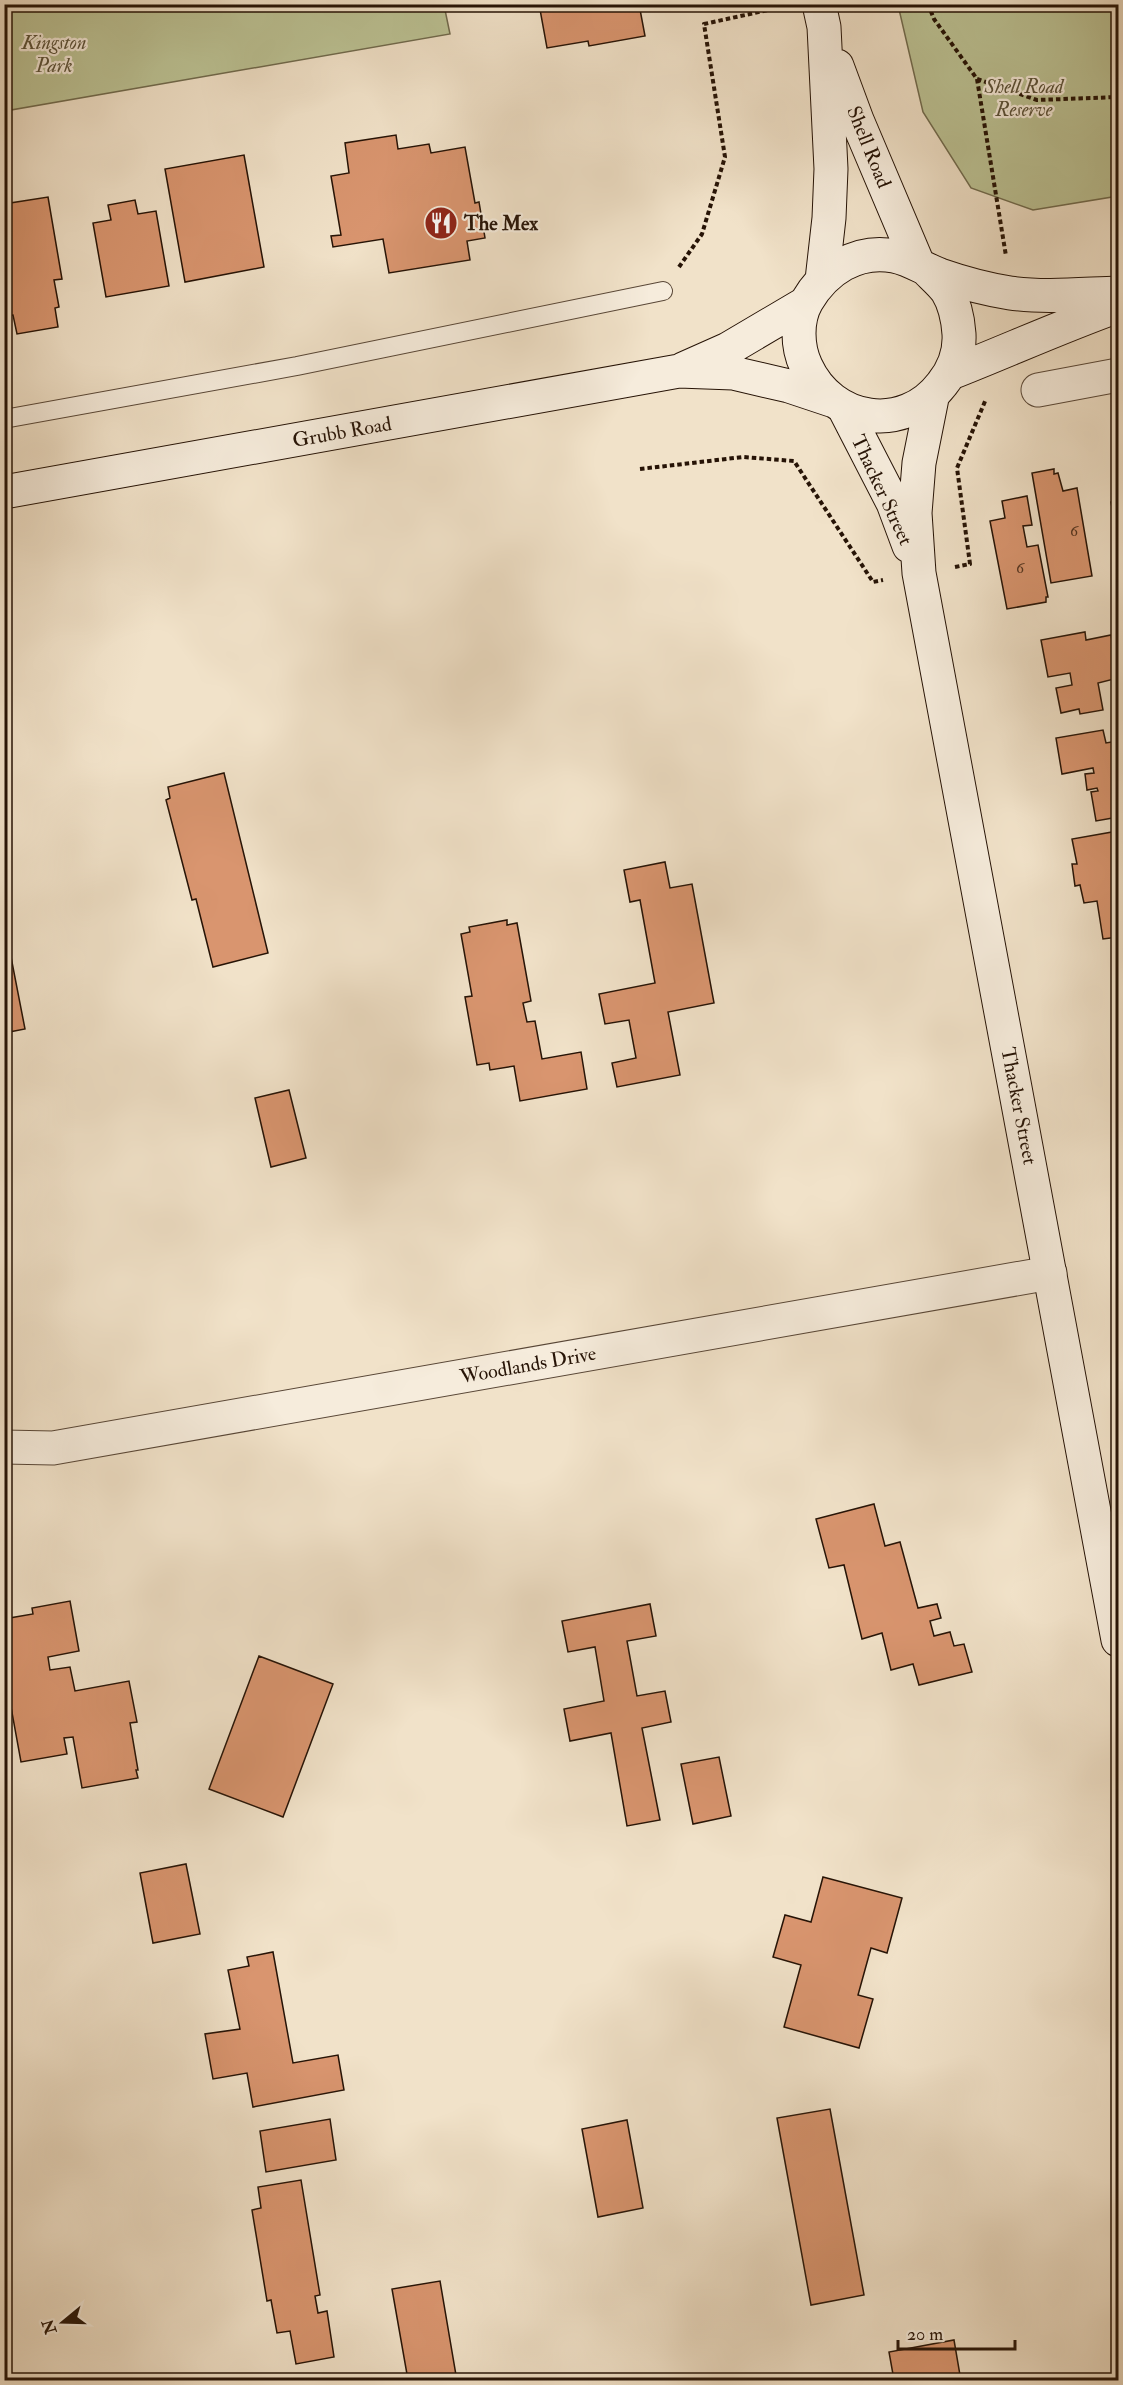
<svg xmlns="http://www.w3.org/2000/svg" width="1123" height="2385" viewBox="0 0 1123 2385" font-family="'IM FELL Double Pica',serif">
  <rect width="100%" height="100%" fill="#f1e2c9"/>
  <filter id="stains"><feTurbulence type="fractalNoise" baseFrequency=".00333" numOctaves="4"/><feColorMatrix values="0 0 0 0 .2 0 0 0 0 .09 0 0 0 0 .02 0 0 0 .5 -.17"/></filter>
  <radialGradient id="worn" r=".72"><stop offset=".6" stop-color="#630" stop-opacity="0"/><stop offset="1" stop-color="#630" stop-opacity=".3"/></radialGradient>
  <path fill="#bcc395" stroke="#716b4e" stroke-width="1.5" d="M 5,4 L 444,5 L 450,34 L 5,111 Z
    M 898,5 L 1118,5 L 1118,196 L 1033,210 L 971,188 L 923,112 Z"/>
  <path fill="#d9956f" stroke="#261306" stroke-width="1.5" d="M 539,4 L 639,4 L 645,36 L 589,46 L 588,41 L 547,48 Z
    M 396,135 L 398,149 L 429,144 L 431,153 L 465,147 L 475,203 L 479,202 L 485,238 L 467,241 L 470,260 L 389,273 L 383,239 L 333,247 L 331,236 L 341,235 L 331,176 L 349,173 L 345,143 Z
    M 244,155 L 264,267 L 185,282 L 165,169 Z
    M 48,197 L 62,279 L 54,280 L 59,307 L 55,308 L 58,327 L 17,334 L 13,315 L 4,316 L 4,204 Z
    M 135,200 L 138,214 L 156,211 L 169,286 L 106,297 L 93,223 L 111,220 L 108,205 Z
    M 1054,469 L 1054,474 L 1058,473 L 1063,491 L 1077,488 L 1092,576 L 1051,583 L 1032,473 Z
    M 1027,496 L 1032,525 L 1023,526 L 1027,547 L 1038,545 L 1048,597 L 1046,597 L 1046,602 L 1007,609 L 990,521 L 1005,518 L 1002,501 Z
    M 1118,500 L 1118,541 L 1111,502 Z
    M 1085,632 L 1086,640 L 1111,635 L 1114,651 L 1118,651 L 1118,678 L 1098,683 L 1103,710 L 1080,714 L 1079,709 L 1061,713 L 1056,688 L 1072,685 L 1070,673 L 1048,677 L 1041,640 Z
    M 1103,730 L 1106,743 L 1118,741 L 1118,817 L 1096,821 L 1091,792 L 1098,791 L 1097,788 L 1087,790 L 1085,774 L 1094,773 L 1093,768 L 1062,774 L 1056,738 Z
    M 224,773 L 268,953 L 213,967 L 196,899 L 192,900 L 166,800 L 170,798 L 168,787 Z
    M 1118,831 L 1118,937 L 1103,939 L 1097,901 L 1084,903 L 1080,885 L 1075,886 L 1072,864 L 1077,864 L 1072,839 Z
    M 665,862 L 670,888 L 692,884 L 714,1003 L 668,1012 L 680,1075 L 617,1087 L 612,1063 L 636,1058 L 629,1020 L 605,1024 L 599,994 L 655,983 L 640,900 L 630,902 L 624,870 Z
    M 507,920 L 507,925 L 517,923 L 531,1001 L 523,1003 L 527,1022 L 535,1021 L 542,1059 L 581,1052 L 587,1089 L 520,1101 L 514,1066 L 490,1070 L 489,1063 L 477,1065 L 465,997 L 472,996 L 461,934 L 470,932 L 469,927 Z
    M 4,921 L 25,1029 L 4,1033 Z
    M 289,1090 L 306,1158 L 271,1167 L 255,1098 Z
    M 874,1504 L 885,1546 L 900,1542 L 918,1608 L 937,1604 L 941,1618 L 930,1621 L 934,1636 L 950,1632 L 954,1646 L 964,1644 L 972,1672 L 919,1685 L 913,1664 L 891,1670 L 882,1633 L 862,1639 L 844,1565 L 829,1568 L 816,1519 Z
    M 70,1601 L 79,1651 L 48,1657 L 50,1670 L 70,1667 L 75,1691 L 129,1681 L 137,1722 L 130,1723 L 138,1770 L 136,1770 L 138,1778 L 82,1788 L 73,1737 L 64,1738 L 67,1754 L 21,1762 L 11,1707 L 4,1708 L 4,1619 L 33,1614 L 32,1608 Z
    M 650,1604 L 656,1636 L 627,1641 L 637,1696 L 665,1691 L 671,1722 L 642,1728 L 660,1820 L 627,1826 L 611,1733 L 570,1741 L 564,1709 L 604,1701 L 595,1647 L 568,1652 L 562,1621 Z
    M 259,1656 L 333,1684 L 283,1817 L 209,1789 Z
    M 719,1757 L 731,1816 L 693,1824 L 681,1764 Z
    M 186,1864 L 200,1934 L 153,1943 L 140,1873 Z
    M 823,1877 L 902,1898 L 887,1953 L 871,1948 L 858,1995 L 873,1999 L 859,2048 L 784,2027 L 801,1965 L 773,1957 L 785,1915 L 811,1922 Z
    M 273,1952 L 293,2063 L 338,2055 L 344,2090 L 253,2107 L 247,2073 L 213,2079 L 205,2034 L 240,2029 L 228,1970 L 249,1966 L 247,1957 Z
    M 830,2109 L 864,2295 L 811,2305 L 777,2118 Z
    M 330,2119 L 336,2160 L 266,2172 L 260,2131 Z
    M 627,2120 L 643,2208 L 598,2217 L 582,2129 Z
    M 301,2180 L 320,2295 L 315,2296 L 318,2313 L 327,2311 L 334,2357 L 296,2364 L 290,2331 L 277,2333 L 271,2300 L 267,2301 L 252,2210 L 261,2208 L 258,2187 Z
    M 440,2281 L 456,2375 L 423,2380 L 408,2380 L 392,2289 Z
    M 954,2340 L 960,2375 L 952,2376 L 953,2380 L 894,2380 L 889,2352 Z"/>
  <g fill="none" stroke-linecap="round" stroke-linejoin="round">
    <defs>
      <path id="lane" d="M 4,419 L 297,366 L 663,291"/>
      <path id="street" d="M 1038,390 L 1118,375
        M 4,1447 L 53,1448 L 1050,1273"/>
      <path id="secondary" d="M 819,4 L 824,27 L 831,169 L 829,218 L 822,280
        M 837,66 L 857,120 L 918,264
        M 928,271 C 934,277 942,284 947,291 C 955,304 958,319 959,334 C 960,353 954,369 942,384 C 904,434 832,423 806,366 C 797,347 796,320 807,301 C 825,270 857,249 894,256 C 910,259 924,269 940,275 C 963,283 985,289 1010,293 C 1045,298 1083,294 1118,293
        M 683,369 L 728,349 L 806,303
        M 951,373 C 1007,351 1062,326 1118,306
        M 932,398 L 919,463 L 915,513 L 919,573 L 1118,1640
        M 844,408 L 893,503 L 909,546
        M 4,492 L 679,371 L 733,373 L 789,386 L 831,400"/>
    </defs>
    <use href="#lane" stroke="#594737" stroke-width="20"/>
    <use href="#street" stroke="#594737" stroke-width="35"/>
    <use href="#secondary" stroke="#261306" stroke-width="35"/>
    <path stroke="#261306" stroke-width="4" stroke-dasharray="4.5 3" stroke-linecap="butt" d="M 928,4 L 934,19 L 977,79 L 1037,100 L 1118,97
      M 977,79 L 1006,256
      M 679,267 L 702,234 L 725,157 L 704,24 L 782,7
      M 640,469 L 743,457 L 794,461 L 873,582 L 883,580
      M 955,567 L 970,564 L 957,468 L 986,399"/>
    <use href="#lane" stroke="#f6ecdc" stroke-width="18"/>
    <use href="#street" stroke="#f6ecdc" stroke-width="33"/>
    <use href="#secondary" stroke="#f6ecdc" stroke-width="33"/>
  </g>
  <defs>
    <symbol id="restaurant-disc" viewBox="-11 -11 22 22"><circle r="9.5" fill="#8f2418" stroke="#f6ecdc"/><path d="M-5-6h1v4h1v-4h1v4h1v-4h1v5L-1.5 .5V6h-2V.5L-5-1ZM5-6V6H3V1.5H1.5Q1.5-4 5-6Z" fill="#fff"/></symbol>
  </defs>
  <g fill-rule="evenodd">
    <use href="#restaurant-disc" x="422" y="204" width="38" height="38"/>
  </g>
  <g text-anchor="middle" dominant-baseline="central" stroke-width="4.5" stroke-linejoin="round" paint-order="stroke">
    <g font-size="16" fill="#533420">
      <text x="1074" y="531">6</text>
      <text x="1020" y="568">6</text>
    </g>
    <g font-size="20" font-style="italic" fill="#5a5138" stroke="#f6ecdc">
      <text x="54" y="42">Kingston<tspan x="54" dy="23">Park</tspan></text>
      <text x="1024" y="86">Shell Road<tspan x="1024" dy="23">Reserve</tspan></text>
    </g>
    <g font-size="20" fill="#261306" stroke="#f6ecdc">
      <text transform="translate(869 147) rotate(68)">Shell Road</text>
      <text transform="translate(342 432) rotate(-10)">Grubb Road</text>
      <text transform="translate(882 490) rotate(65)">Thacker Street</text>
      <text transform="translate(1019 1106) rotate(79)">Thacker Street</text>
      <text transform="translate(528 1365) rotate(-10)">Woodlands Drive</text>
    </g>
    <g font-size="20" font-weight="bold" fill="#261306" stroke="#f6ecdc" text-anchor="start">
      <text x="464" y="223">The Mex</text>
    </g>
  </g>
  <rect width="1123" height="2385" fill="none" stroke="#f1e2c9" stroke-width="24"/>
  <rect x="6" y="6" width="1111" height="2373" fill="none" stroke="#261306" stroke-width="3"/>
  <rect x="12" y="12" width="1099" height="2361" fill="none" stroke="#261306" stroke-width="1.5"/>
  <g transform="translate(63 2322) rotate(251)" stroke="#f6ecdc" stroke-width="4.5" paint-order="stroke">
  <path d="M0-4.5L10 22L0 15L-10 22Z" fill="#261306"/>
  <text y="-9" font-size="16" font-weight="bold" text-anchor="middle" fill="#261306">N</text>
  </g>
  <path d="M898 2340v9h117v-9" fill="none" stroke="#261306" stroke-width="3"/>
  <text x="907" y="2340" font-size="18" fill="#261306" stroke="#f6ecdc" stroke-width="4.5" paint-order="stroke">20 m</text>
  <rect width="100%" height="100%" filter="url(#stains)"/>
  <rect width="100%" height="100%" fill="url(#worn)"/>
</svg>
